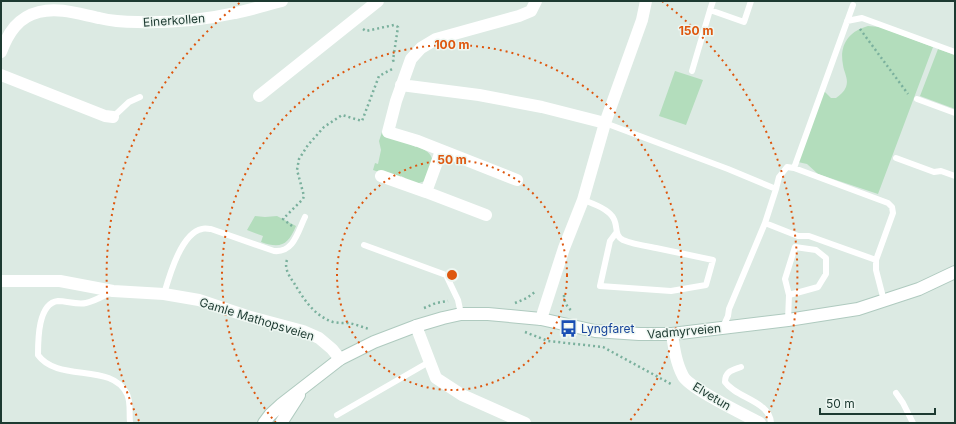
<svg xmlns="http://www.w3.org/2000/svg" width="956" height="424" viewBox="0 0 956 424" font-family="Inter,sans-serif">
  <rect width="100%" height="100%" fill="#dceae3"/>
  <path fill="#b3ddbc" d="M 868,26 L 880,27 L 933,47 L 878,194 L 818,174 L 807,164 L 798,162 L 824,91 L 831,98 L 836,98 C 840,95 844,92 846,87 C 849,79 844,73 843,65 C 839,45 849,31 868,26 Z
    M 938,49 L 955,55 L 955,109 L 920,96 Z
    M 675,71 L 703,80 L 686,125 L 659,116 Z
    M 382,132 L 416,147 L 417,146 C 425,150 431,152 433,162 L 425,181 L 416,184 L 404,181 L 405,178 L 401,176 L 400,179 L 373,170 L 375,163 L 378,164 L 381,150 L 379,141 Z
    M 255,216 L 265,217 L 277,216 L 296,226 C 288,245 281,249 261,242 L 263,236 L 247,230 Z"/>
  <g fill="none" stroke-linecap="round" stroke-linejoin="round">
    <defs>
      <path id="secondary" d="M 264,423 L 270,415 L 282,404 L 340,359 L 374,342 L 416,326 L 443,318 L 461,314 L 488,314 L 541,319 L 595,331 L 639,334 L 672,334 L 788,320 L 858,309 L 919,289 L 955,272
        M 281,423 L 299,395"/>
    </defs>
    <use href="#secondary" stroke="#afcabf" stroke-width="14"/>
    <path stroke="#7ab09d" stroke-width="2.5" stroke-dasharray="2 3" stroke-linecap="butt" d="M 363,29 L 366,31 L 394,25 L 398,27 L 393,60 L 395,64
      M 860,29 L 908,94
      M 292,226 L 283,219 L 303,199 L 304,196 L 297,170 L 299,159 L 308,145 L 324,127 L 342,115 L 362,121 L 379,76 L 394,68
      M 287,260 C 284,268 289,276 294,283 C 303,298 314,316 333,322 C 338,323 343,323 348,323 C 355,324 362,327 369,329
      M 564,295 C 564,302 567,307 573,312
      M 515,303 L 527,298 L 535,292
      M 424,308 L 436,303 L 448,301
      M 525,332 L 548,341 L 603,347 L 671,384"/>
    <path stroke="#fff" stroke-width="6" d="M 713,1 L 710,10 L 744,22 L 751,1
      M 847,21 L 862,18 L 955,52
      M 692,71 L 710,10
      M 917,99 L 955,113
      M 113,117 L 129,102 L 140,97
      M 605,123 L 728,169 L 776,189 L 765,223 L 729,309 L 728,316 L 723,327
      M 896,158 L 934,172 L 941,171 L 955,176
      M 794,168 L 853,5
      M 776,189 L 779,177 L 787,167 L 794,168 L 888,203 L 892,207 L 893,213 L 876,260 L 876,270 L 884,301
      M 583,200 C 592,203 606,208 612,216 C 619,224 613,235 623,240 C 632,244 645,246 656,248 C 675,252 694,256 713,260 L 706,285 L 671,291 L 600,286 L 610,241 L 616,233
      M 765,223 L 798,236 L 809,236 L 876,260
      M 364,245 L 446,275 L 458,300 L 461,314
      M 111,292 C 103,296 95,301 86,303 C 77,305 67,301 58,301 C 38,303 38,340 38,355 C 58,383 112,362 127,394 C 131,402 129,414 130,422
      M 164,294 C 169,277 181,233 202,229 C 205,228 208,229 211,229 L 274,251 C 294,253 298,231 305,217
      M 788,320 L 789,295 L 785,279 L 795,247 L 816,250 L 826,258 L 826,274 L 818,287 L 789,295
      M 741,367 C 733,370 725,371 725,382 C 736,398 770,401 771,423
      M 896,393 L 903,403 L 913,423
      M 337,415 L 429,362"/>
    <path stroke="#fff" stroke-width="12" d="M 1,52 C 8,33 18,17 39,12 C 59,7 79,14 99,18 C 111,21 125,22 138,22 C 170,23 203,20 235,13 C 251,10 266,5 282,1
      M 1,75 L 105,116 L 113,117
      M 401,85 L 479,95 L 542,107 L 605,123
      M 259,96 L 378,1
      M 381,176 L 426,192 L 441,151
      M 517,180 L 418,141 L 388,132 L 396,101 L 411,59 L 421,48 L 436,39 L 519,16 L 531,11 L 536,1
      M 426,192 L 486,215
      M 1,281 L 60,281 L 113,291 L 164,294 L 199,300 L 247,316 L 303,331 L 319,338 L 332,349 L 340,359
      M 416,326 L 436,378 L 462,395 L 525,423
      M 672,334 C 674,348 676,363 683,376 C 689,388 745,415 760,423"/>
    <path stroke="#fff" stroke-width="12" d="M 541,319 L 564,248 L 583,200 L 605,123 L 642,20 L 646,1"/>
    <use href="#secondary" stroke="#fff" stroke-width="12"/>
  </g>
  <g fill="none" stroke="#de570e" stroke-width="2" stroke-dasharray="2 4">
    <circle cx="452" cy="275" r="115"/>
    <path d="M276 423A230 230 0 1 1 628 423"/>
    <path d="M139 421A345 345 0 0 1 242 1M662 1A345 345 0 0 1 765 421"/>
  </g>
  <defs>
    <symbol id="bus-bare" viewBox="-9 -9 18 18"><path d="M-5-6H5V4H4V6H2V4H-2V6H-4V4H-5ZM-3.5-4V0h7V-4ZM-3.5 1.2v1.5H-2V1.2ZM2 1.2v1.5H3.5V1.2Z" fill="#1a4fb4" stroke="#edf6f1" stroke-width="2.5" paint-order="stroke"/></symbol>
  </defs>
  <g fill-rule="evenodd">
    <use href="#bus-bare" x="556" y="316" width="25" height="25"/>
  </g>
  <g text-anchor="middle" dominant-baseline="central" stroke-width="3" stroke-linejoin="round" paint-order="stroke">
    <g font-size="12" fill="#1d3a31" stroke="#edf6f1">
      <text transform="translate(174 20) rotate(-4)">Einerkollen</text>
      <text transform="translate(257 319) rotate(17)">Gamle Mathopsveien</text>
      <text transform="translate(684 331) rotate(-5)">Vadmyrveien</text>
      <text transform="translate(712 396) rotate(31)">Elvetun</text>
    </g>
    <g font-size="12" fill="#164399" stroke="#edf6f1" text-anchor="start">
      <text x="581" y="328">Lyngfaret</text>
    </g>
  </g>
  <circle cx="452" cy="275" r="6" fill="#de570e" stroke="#edf6f1" stroke-width="2"/>
  <g font-size="12" text-anchor="middle" font-weight="bold" fill="#de570e" stroke="#edf6f1" stroke-width="3" stroke-linejoin="round" paint-order="stroke">
    <text x="696" y="35">150 m</text>
    <text x="452" y="49">100 m</text>
    <text x="452" y="164">50 m</text>
  </g>
  <rect width="956" height="424" fill="none" stroke="#1d3a31" stroke-width="4"/>
  <path d="M820 408v6h115v-6" fill="none" stroke="#1d3a31" stroke-width="2"/>
  <text x="826" y="408" font-size="12" fill="#1d3a31" stroke="#edf6f1" stroke-width="3" paint-order="stroke">50 m</text>
</svg>
